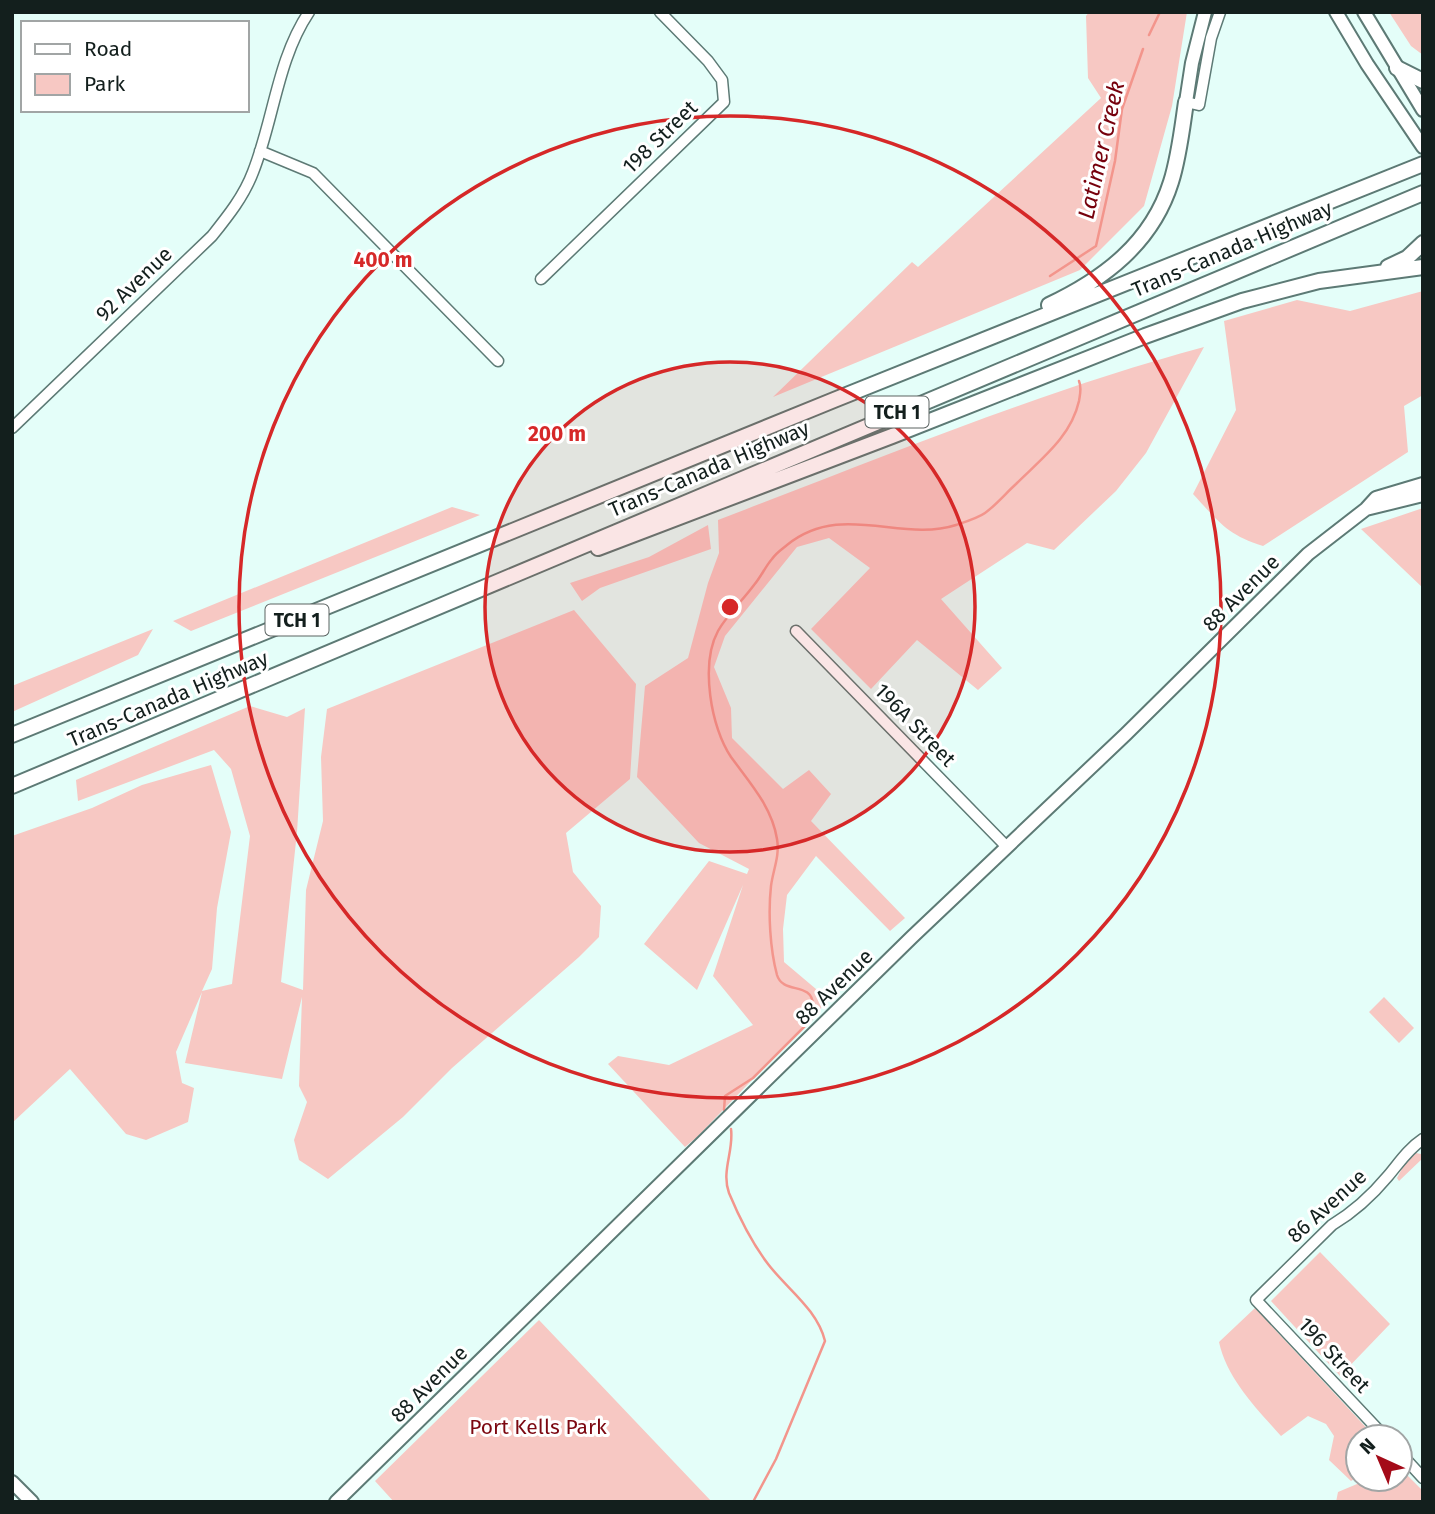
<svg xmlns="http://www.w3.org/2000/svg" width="1435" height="1514" viewBox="0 0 1435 1514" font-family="'Fira Sans',sans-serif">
  <rect width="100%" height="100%" fill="#e4fef9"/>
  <path fill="#f7c8c3" d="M 1089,12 L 1187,12 L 1172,106 L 1144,206 L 1080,270 L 773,397 L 912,262 L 918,267 L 1101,98 L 1088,78 L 1086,16 Z
    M 1389,12 L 1423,12 L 1423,55 L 1411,46 Z
    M 1423,291 L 1423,395 L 1404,406 L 1408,452 L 1263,546 C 1227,535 1218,521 1193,494 L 1236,410 L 1224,321 L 1297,300 L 1350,311 Z
    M 1204,347 L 1146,453 L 1116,491 L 1054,550 L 1027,543 L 941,599 L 1002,668 L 978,690 L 917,640 L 871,689 L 811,629 L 870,568 L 829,538 L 797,547 L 725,636 L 714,667 L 731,708 L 732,738 L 783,789 L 809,770 L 831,794 L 811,821 L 905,918 L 890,931 L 816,856 L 787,895 L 783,929 L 784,962 L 829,1000 L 697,1137 L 685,1147 L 608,1064 L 618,1056 L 669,1065 L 753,1025 L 713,976 L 743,885 L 697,990 L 644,944 L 709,861 L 747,874 L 749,869 L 699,843 L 637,777 L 645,686 L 688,658 L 708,583 L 719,553 L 718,520 C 878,459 1038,392 1204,347 Z
    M 452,507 L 480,515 L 191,631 L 173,621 Z
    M 1423,508 L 1423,588 L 1361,529 Z
    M 708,525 L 711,549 L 600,588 L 582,601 L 570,583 L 649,557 Z
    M 574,610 L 636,684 L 630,779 L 566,833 L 573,872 L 601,906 L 599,937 L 579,957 L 452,1068 L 403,1117 L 328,1179 L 299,1160 L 294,1140 L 307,1102 L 299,1086 L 302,997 L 282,1079 L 185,1063 L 202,992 L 176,1052 L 182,1083 L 194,1088 L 188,1122 L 146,1140 L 126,1134 L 70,1069 L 12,1123 L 12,836 L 92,808 L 142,785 L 211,765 L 231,832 L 217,908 L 212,969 L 202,991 L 232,984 L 250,836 L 231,769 L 214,750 L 78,801 L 76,780 L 250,706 L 287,717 L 305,708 L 297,832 L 281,982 L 303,990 L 306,890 L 323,821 L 321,757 L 327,709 Z
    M 153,629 L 138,655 L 12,712 L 12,686 Z
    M 1384,997 L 1414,1028 L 1399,1043 L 1369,1012 Z
    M 1416,1153 L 1421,1154 L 1423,1158 L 1399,1181 L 1397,1178 L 1405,1163 Z
    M 1320,1252 L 1390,1324 L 1340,1376 L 1271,1301 Z
    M 1255,1308 L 1375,1437 L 1358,1437 L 1358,1477 L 1351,1481 L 1329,1460 L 1334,1436 L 1326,1424 L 1308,1416 L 1281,1436 C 1257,1409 1227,1379 1219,1342 Z
    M 539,1320 L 712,1502 L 394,1502 L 375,1481 Z
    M 1400,1468 L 1423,1491 L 1423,1502 L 1336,1502 L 1338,1492 L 1369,1479 L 1400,1479 Z"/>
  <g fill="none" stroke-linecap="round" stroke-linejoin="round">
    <path stroke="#f3958c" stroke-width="2.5" d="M 1149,35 L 1160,12
      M 1050,276 L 1096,246 L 1115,161 L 1122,109 L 1143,49
      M 724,1110 L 725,1096 L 753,1078 L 811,1020 C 814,1015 814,1011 813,1005 C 812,981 783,995 777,975 C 770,949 768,913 771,886 C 773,870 780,856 777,839 C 772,807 750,783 731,757 C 711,728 700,664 718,631 C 727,615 743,600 754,585 C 761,577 765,567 772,559 C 776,553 782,549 787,545 C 841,501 901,543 956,525 C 965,522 978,518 985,513 C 996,505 1006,493 1016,484 C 1041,459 1071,437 1079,401 C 1080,394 1082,388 1079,381
      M 731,1129 C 734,1151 721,1171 729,1193 C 739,1217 752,1243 768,1264 C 787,1289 817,1309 825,1341 L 776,1459 L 753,1502"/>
    <defs>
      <path id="minor" d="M 1186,102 L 1199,105 L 1211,38 L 1220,12
        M 260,151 L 313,173 L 498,361
        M 541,279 L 724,102 L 722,80 L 708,61 L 660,12
        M 12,428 L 212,236 C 228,216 244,196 253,172 C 274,119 277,60 309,12
        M 796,631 L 1006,846
        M 1385,1437 L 1256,1300 L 1332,1225 C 1352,1213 1373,1194 1388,1176 C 1399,1163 1408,1149 1423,1139
        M 1400,1453 L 1423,1478"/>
      <path id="major" d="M 1336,12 L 1367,64 L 1423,147
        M 1364,12 L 1423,110
        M 1186,102 L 1192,63 L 1205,12
        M 1366,509 L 1423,495
        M 12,1482 L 32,1502
        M 336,1502 L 912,937 L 1126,734 L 1308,554 L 1366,509 L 1376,498 L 1423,484"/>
      <path id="highway" d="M 1397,68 L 1423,81
        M 1388,267 L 1407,258 L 1423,243
        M 1049,305 C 1104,279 1152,243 1171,182 C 1179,157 1182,129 1186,102
        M 598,548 L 892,436 L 1145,336 L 1242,301 L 1319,281 L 1423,267
        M 12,735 L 834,400 L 1423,164
        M 12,786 L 1423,193"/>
    </defs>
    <use href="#minor" stroke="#5d7a75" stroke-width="13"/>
    <use href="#major" stroke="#5d7a75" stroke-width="16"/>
    <use href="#highway" stroke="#5d7a75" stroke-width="18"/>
    <use href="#minor" stroke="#fff" stroke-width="10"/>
    <use href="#major" stroke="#fff" stroke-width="12"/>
    <use href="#highway" stroke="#fff" stroke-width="14"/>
  </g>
  <circle cx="730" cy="607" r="245" fill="#d62828" fill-opacity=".12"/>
  <g fill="none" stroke="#d62828" stroke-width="3.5">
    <circle cx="730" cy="607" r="245"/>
    <circle cx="730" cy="607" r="491"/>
  </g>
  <g text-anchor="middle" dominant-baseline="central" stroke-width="6" stroke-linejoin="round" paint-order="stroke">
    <g fill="#fff" stroke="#5a6261" stroke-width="2">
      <rect x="865.5" y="396.5" width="63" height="31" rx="5"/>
      <rect x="265.5" y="604.5" width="63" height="31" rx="5"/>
    </g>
    <g font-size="19" font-weight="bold" fill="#131f1d">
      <text x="897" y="412">TCH 1</text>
      <text x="297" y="620">TCH 1</text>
    </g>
    <g font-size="21" fill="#131f1d" stroke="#fff">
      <text transform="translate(660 137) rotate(-44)">198 Street</text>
      <text transform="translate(1232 249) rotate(-23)">Trans-Canada Highway</text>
      <text transform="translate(134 284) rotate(-44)">92 Avenue</text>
      <text transform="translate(709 469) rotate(-23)">Trans-Canada Highway</text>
      <text transform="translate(1241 593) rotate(-45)">88 Avenue</text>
      <text transform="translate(168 699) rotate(-23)">Trans-Canada Highway</text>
      <text transform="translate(915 725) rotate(46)">196A Street</text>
      <text transform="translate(834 987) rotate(-44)">88 Avenue</text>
      <text transform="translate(1327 1206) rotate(-42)">86 Avenue</text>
      <text transform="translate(1334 1355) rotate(47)">196 Street</text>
      <text transform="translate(429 1384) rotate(-45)">88 Avenue</text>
    </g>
    <g font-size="21" fill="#7c0811" stroke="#fff">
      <text x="538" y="1427">Port Kells Park</text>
    </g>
    <g font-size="23" font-style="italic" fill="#76000c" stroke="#fff">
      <text transform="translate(1101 150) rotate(-77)">Latimer Creek</text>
    </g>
  </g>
  <circle cx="730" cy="607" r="10" fill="#d62828" stroke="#fff" stroke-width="3.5"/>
  <g font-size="21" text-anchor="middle" font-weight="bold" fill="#d62828" stroke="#fff" stroke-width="6" stroke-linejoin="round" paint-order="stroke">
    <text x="383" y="267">400 m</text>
    <text x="557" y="441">200 m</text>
  </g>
  <rect width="1435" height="1514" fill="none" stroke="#131f1d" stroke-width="28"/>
  <rect x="21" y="21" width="228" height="91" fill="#ffffff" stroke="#a1a5a5" stroke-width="2"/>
  <rect x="35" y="44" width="35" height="10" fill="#ffffff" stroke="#a1a5a5" stroke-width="2"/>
  <text x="84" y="56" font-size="21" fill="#131f1d">Road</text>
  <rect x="35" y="74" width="35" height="21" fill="#f7c8c3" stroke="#a1a5a5" stroke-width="2"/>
  <text x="84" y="91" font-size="21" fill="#131f1d">Park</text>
  <g transform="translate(1379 1458) rotate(316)"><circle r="33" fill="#ffffff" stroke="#a1a5a5" stroke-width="2"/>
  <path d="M0-5L12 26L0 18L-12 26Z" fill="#a40a18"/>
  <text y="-10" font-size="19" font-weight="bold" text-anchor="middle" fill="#131f1d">N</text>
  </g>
</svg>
